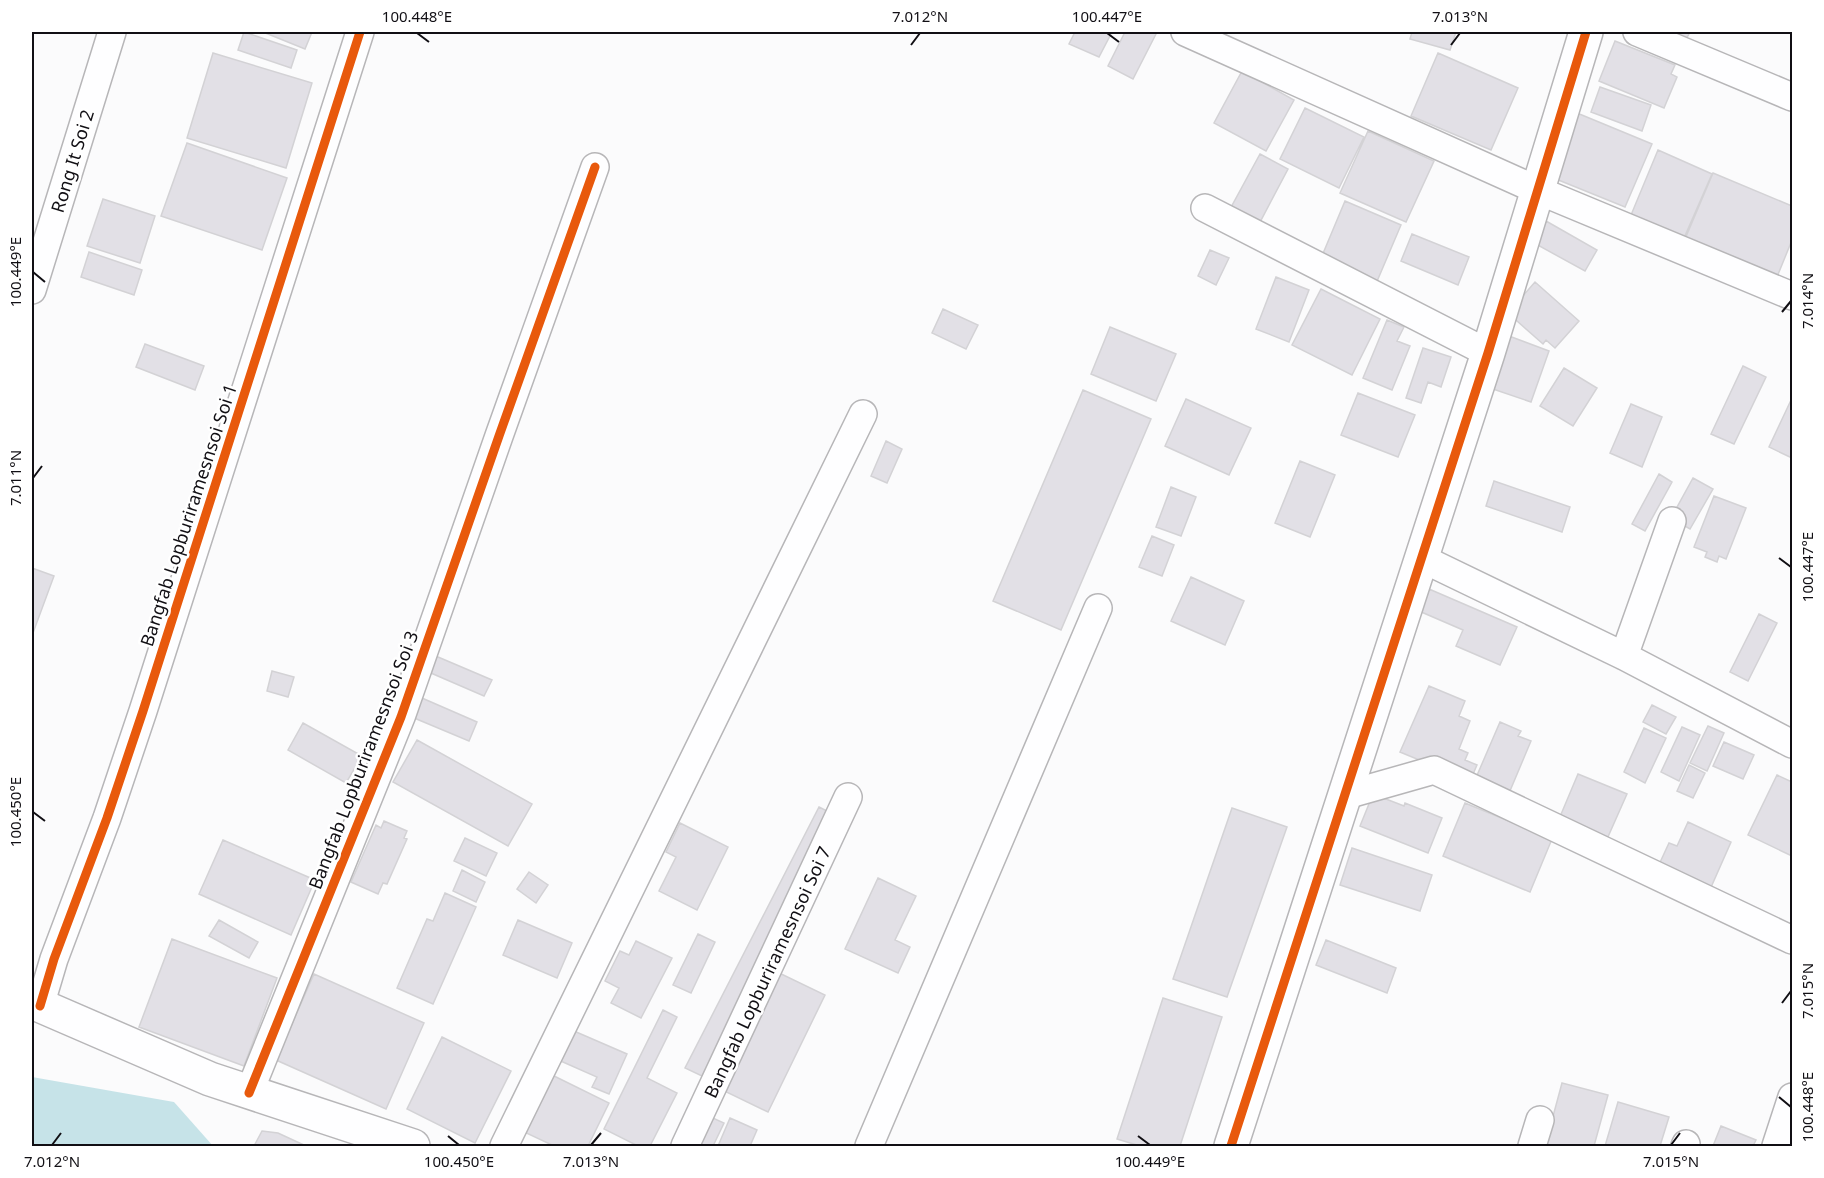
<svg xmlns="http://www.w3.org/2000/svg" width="1824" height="1178" viewBox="0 0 1824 1178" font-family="'Noto Sans',sans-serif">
  <rect width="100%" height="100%" fill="#fbfbfc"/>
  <path fill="#c6e3e8" d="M 32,1077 L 174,1102 L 213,1146 L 32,1146 Z"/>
  <path fill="#e2e0e6" stroke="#d3d2d5" stroke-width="1.5" d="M 244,32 L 297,50 L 291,68 L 238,50 Z
    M 263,32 L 312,32 L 305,49 Z
    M 1075,32 L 1112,32 L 1099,57 L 1069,44 Z
    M 1125,32 L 1157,32 L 1133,79 L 1108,66 Z
    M 1412,32 L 1456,32 L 1450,50 L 1410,39 Z
    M 1659,32 L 1690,32 L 1684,43 Z
    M 1615,41 L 1675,65 L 1671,74 L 1677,77 L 1664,108 L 1599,81 Z
    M 213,53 L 312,83 L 286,168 L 187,138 Z
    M 1438,53 L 1518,88 L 1491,150 L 1411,116 Z
    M 1242,71 L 1294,100 L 1266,151 L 1214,123 Z
    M 1600,87 L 1651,105 L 1642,131 L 1591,112 Z
    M 1305,108 L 1364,137 L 1339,188 L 1280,159 Z
    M 1577,113 L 1652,144 L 1625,207 L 1551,177 Z
    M 1368,131 L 1434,161 L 1406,222 L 1340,193 Z
    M 187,143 L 287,178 L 262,250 L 161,216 Z
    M 1658,150 L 1712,174 L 1684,238 L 1631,215 Z
    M 1260,154 L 1288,169 L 1258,226 L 1229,211 Z
    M 1713,173 L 1792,206 L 1792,240 L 1777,277 L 1685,239 Z
    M 103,199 L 155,216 L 140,263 L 87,246 Z
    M 1345,201 L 1401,225 L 1375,286 L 1319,263 Z
    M 1546,221 L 1597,250 L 1585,271 L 1534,243 Z
    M 1412,234 L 1469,257 L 1458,285 L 1401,261 Z
    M 1210,250 L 1229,258 L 1216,285 L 1198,276 Z
    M 89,252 L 142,270 L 134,295 L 81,277 Z
    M 1276,277 L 1309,290 L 1289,342 L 1256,329 Z
    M 1535,282 L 1579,321 L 1555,348 L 1546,340 L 1543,344 L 1508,313 Z
    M 1321,289 L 1380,319 L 1352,375 L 1292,345 Z
    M 943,309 L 978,325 L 966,349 L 932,333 Z
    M 1387,320 L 1404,327 L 1397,341 L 1410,346 L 1392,390 L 1363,378 Z
    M 1110,327 L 1176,354 L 1156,401 L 1091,374 Z
    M 1509,336 L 1549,351 L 1531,402 L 1490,388 Z
    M 145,344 L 204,366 L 195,390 L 136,367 Z
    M 1423,348 L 1451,357 L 1441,387 L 1428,382 L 1421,403 L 1406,398 Z
    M 1743,366 L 1766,377 L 1734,444 L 1711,434 Z
    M 1564,368 L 1597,388 L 1573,426 L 1540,406 Z
    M 1083,390 L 1151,419 L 1061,630 L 993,601 Z
    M 1358,393 L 1415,415 L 1398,457 L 1341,435 Z
    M 1792,398 L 1792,458 L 1769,447 Z
    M 1186,399 L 1251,428 L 1229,475 L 1165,446 Z
    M 1631,404 L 1662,417 L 1642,467 L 1610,453 Z
    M 886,441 L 902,449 L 887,483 L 871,476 Z
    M 1300,461 L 1335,475 L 1310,537 L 1275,523 Z
    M 1659,474 L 1672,482 L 1645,531 L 1632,524 Z
    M 1693,478 L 1713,489 L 1690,529 L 1671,518 Z
    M 1494,481 L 1570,507 L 1562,532 L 1486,506 Z
    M 1171,487 L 1196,497 L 1181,536 L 1156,527 Z
    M 1714,496 L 1746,508 L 1726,559 L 1719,556 L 1717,562 L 1705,557 L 1707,552 L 1694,547 Z
    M 1152,536 L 1174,545 L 1162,576 L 1139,567 Z
    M 32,568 L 54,576 L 33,633 L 32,632 Z
    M 1191,577 L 1244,601 L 1225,645 L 1171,621 Z
    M 1429,589 L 1517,627 L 1500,665 L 1456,646 L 1463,630 L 1419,611 Z
    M 1759,614 L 1777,623 L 1748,681 L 1730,672 Z
    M 431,654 L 492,680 L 484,696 L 424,670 Z
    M 272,671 L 294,677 L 288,697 L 267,691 Z
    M 1429,686 L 1465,701 L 1459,716 L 1470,721 L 1459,749 L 1468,753 L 1465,760 L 1477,765 L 1470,781 L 1400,752 Z
    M 415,695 L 477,722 L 469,741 L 407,715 Z
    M 1652,705 L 1676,717 L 1666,734 L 1643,722 Z
    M 1500,722 L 1521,731 L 1518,736 L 1531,741 L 1507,798 L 1475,780 Z
    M 303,723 L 362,756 L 346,783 L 288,750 Z
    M 1708,726 L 1724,733 L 1707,771 L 1690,763 Z
    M 1682,727 L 1700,735 L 1679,781 L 1661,772 Z
    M 1644,728 L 1666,738 L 1645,783 L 1624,772 Z
    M 417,740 L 532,804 L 508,846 L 393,782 Z
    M 1724,742 L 1754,755 L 1743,779 L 1713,766 Z
    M 1689,765 L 1705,773 L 1693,798 L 1677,791 Z
    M 1578,774 L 1627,794 L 1607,839 L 1559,819 Z
    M 1777,775 L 1792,782 L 1792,856 L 1748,835 Z
    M 1373,794 L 1404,806 L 1405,803 L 1442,818 L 1428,853 L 1360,826 Z
    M 1465,803 L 1552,839 L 1530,892 L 1443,856 Z
    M 819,807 L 835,815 L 702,1076 L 685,1068 Z
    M 1232,808 L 1287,827 L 1227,997 L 1173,979 Z
    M 384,821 L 407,831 L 404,838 L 407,839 L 387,884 L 383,883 L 378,894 L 351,882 L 376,825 L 381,828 Z
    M 1688,822 L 1731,842 L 1708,894 L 1656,871 L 1669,843 L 1677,846 Z
    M 680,823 L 728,847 L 697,910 L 659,891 L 676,857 L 666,852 Z
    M 465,838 L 497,853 L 486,876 L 454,861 Z
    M 223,840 L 315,880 L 291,935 L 199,894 Z
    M 1352,848 L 1432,875 L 1420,911 L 1340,885 Z
    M 462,870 L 485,882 L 476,902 L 453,891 Z
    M 529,872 L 548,885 L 536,903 L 517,889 Z
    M 878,878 L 916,896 L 895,940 L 910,947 L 898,973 L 845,949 Z
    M 445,893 L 476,907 L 433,1004 L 397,988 L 427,919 L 433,921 Z
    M 219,920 L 258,942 L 249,958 L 209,936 Z
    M 518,920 L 572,943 L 557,978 L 503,955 Z
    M 698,934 L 715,942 L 691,993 L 673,985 Z
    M 172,939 L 277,978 L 244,1066 L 139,1027 Z
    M 1326,940 L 1396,968 L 1387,993 L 1316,965 Z
    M 636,941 L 672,958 L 641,1018 L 611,1003 L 619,988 L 605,981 L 620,951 L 629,955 Z
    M 773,970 L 825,995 L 768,1112 L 716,1087 Z
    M 314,974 L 424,1023 L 386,1109 L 276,1060 Z
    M 1163,998 L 1222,1017 L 1180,1146 L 1140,1146 L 1117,1139 Z
    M 663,1010 L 677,1017 L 647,1078 L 677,1093 L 650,1146 L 638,1146 L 604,1129 Z
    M 567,1028 L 627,1054 L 609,1094 L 592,1087 L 597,1077 L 554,1058 Z
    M 442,1037 L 511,1071 L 475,1143 L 407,1109 Z
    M 550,1074 L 609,1103 L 588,1146 L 554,1146 L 522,1131 Z
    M 1562,1083 L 1608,1095 L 1594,1146 L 1545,1146 Z
    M 1618,1102 L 1669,1117 L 1660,1146 L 1605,1146 Z
    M 704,1114 L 724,1123 L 713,1146 L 688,1146 Z
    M 730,1118 L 757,1130 L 750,1146 L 718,1146 Z
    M 1721,1126 L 1756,1140 L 1753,1146 L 1713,1146 Z
    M 262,1131 L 278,1133 L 306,1146 L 254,1146 Z"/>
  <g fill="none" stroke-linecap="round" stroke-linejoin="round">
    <defs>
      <path id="minor" d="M 1185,32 L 1537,190 L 1792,296
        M 1637,32 L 1792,97
        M 1205,208 L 1488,353
        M 32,290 L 112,32
        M 1421,558 L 1624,656 L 1792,744
        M 1624,656 L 1672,521
        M 1346,795 L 1434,770 L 1792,940
        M 40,1006 L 54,959 L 107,818 L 143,711 L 360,32
        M 249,1093 L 401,717 L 499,436 L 595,167
        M 504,1146 L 863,414
        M 685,1146 L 848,797
        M 869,1146 L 1098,608
        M 1532,1146 L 1540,1120
        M 1685,1146 L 1686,1144
        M 1776,1146 L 1792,1097"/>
      <path id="tertiary" d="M 32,1002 L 210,1079 L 413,1146
        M 1231,1146 L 1488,353 L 1586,32"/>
    </defs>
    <use href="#minor" stroke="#b7b6b8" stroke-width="30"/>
    <use href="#tertiary" stroke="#b7b6b8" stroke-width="36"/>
    <use href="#minor" stroke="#fefeff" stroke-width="27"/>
    <use href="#tertiary" stroke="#fefeff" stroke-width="33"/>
    <defs>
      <path id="cycleway" d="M 40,1006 L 54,959 L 107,818 L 143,711 L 360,32
        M 249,1093 L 401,717 L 499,436 L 595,167
        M 1231,1146 L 1488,353 L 1586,32"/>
    </defs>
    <use href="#cycleway" stroke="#fff" stroke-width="13"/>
    <use href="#cycleway" stroke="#e8590c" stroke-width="9"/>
  </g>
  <path fill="none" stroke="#110f14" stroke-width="2" d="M 417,33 L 429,42M 1107,33 L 1119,42M 911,45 L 920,33M 1451,45 L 1460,33M 33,272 L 45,282M 1782,312 L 1791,301M 33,478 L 42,466M 1779,558 L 1791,567M 33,812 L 45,821M 1782,1003 L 1791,991M 1779,1097 L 1791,1107M 448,1136 L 459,1145M 1138,1136 L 1150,1145M 52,1145 L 61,1133M 591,1145 L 601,1133M 1671,1145 L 1680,1133"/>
  <g text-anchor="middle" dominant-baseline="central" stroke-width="5" stroke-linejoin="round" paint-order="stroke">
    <g font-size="18" fill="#110f14" stroke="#fff">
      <text transform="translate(72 161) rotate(-73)">Rong It Soi 2</text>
      <text transform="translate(188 515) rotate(-72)">Bangfab Lopburiramesnsoi Soi 1</text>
      <text transform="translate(363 760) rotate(-69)">Bangfab Lopburiramesnsoi Soi 3</text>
      <text transform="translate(767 972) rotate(-65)">Bangfab Lopburiramesnsoi Soi 7</text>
    </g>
  </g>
  <rect width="1824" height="1178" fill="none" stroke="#ffffff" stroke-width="66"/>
  <rect x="33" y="33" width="1758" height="1112" fill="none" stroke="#110f14" stroke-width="2"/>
  <g font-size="15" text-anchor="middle" fill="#110f14">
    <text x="417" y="22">100.448°E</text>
    <text x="920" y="22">7.012°N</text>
    <text x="1107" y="22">100.447°E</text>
    <text x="1460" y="22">7.013°N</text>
    <text transform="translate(16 272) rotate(-90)" y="5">100.449°E</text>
    <text transform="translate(1808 301) rotate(-90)" y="5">7.014°N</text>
    <text transform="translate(16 478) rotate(-90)" y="5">7.011°N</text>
    <text transform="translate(1808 567) rotate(-90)" y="5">100.447°E</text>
    <text transform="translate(16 812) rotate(-90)" y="5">100.450°E</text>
    <text transform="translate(1808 991) rotate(-90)" y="5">7.015°N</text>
    <text transform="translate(1808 1107) rotate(-90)" y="5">100.448°E</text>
    <text x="52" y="1167">7.012°N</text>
    <text x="459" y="1167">100.450°E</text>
    <text x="591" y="1167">7.013°N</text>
    <text x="1150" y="1167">100.449°E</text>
    <text x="1671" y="1167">7.015°N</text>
  </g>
</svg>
